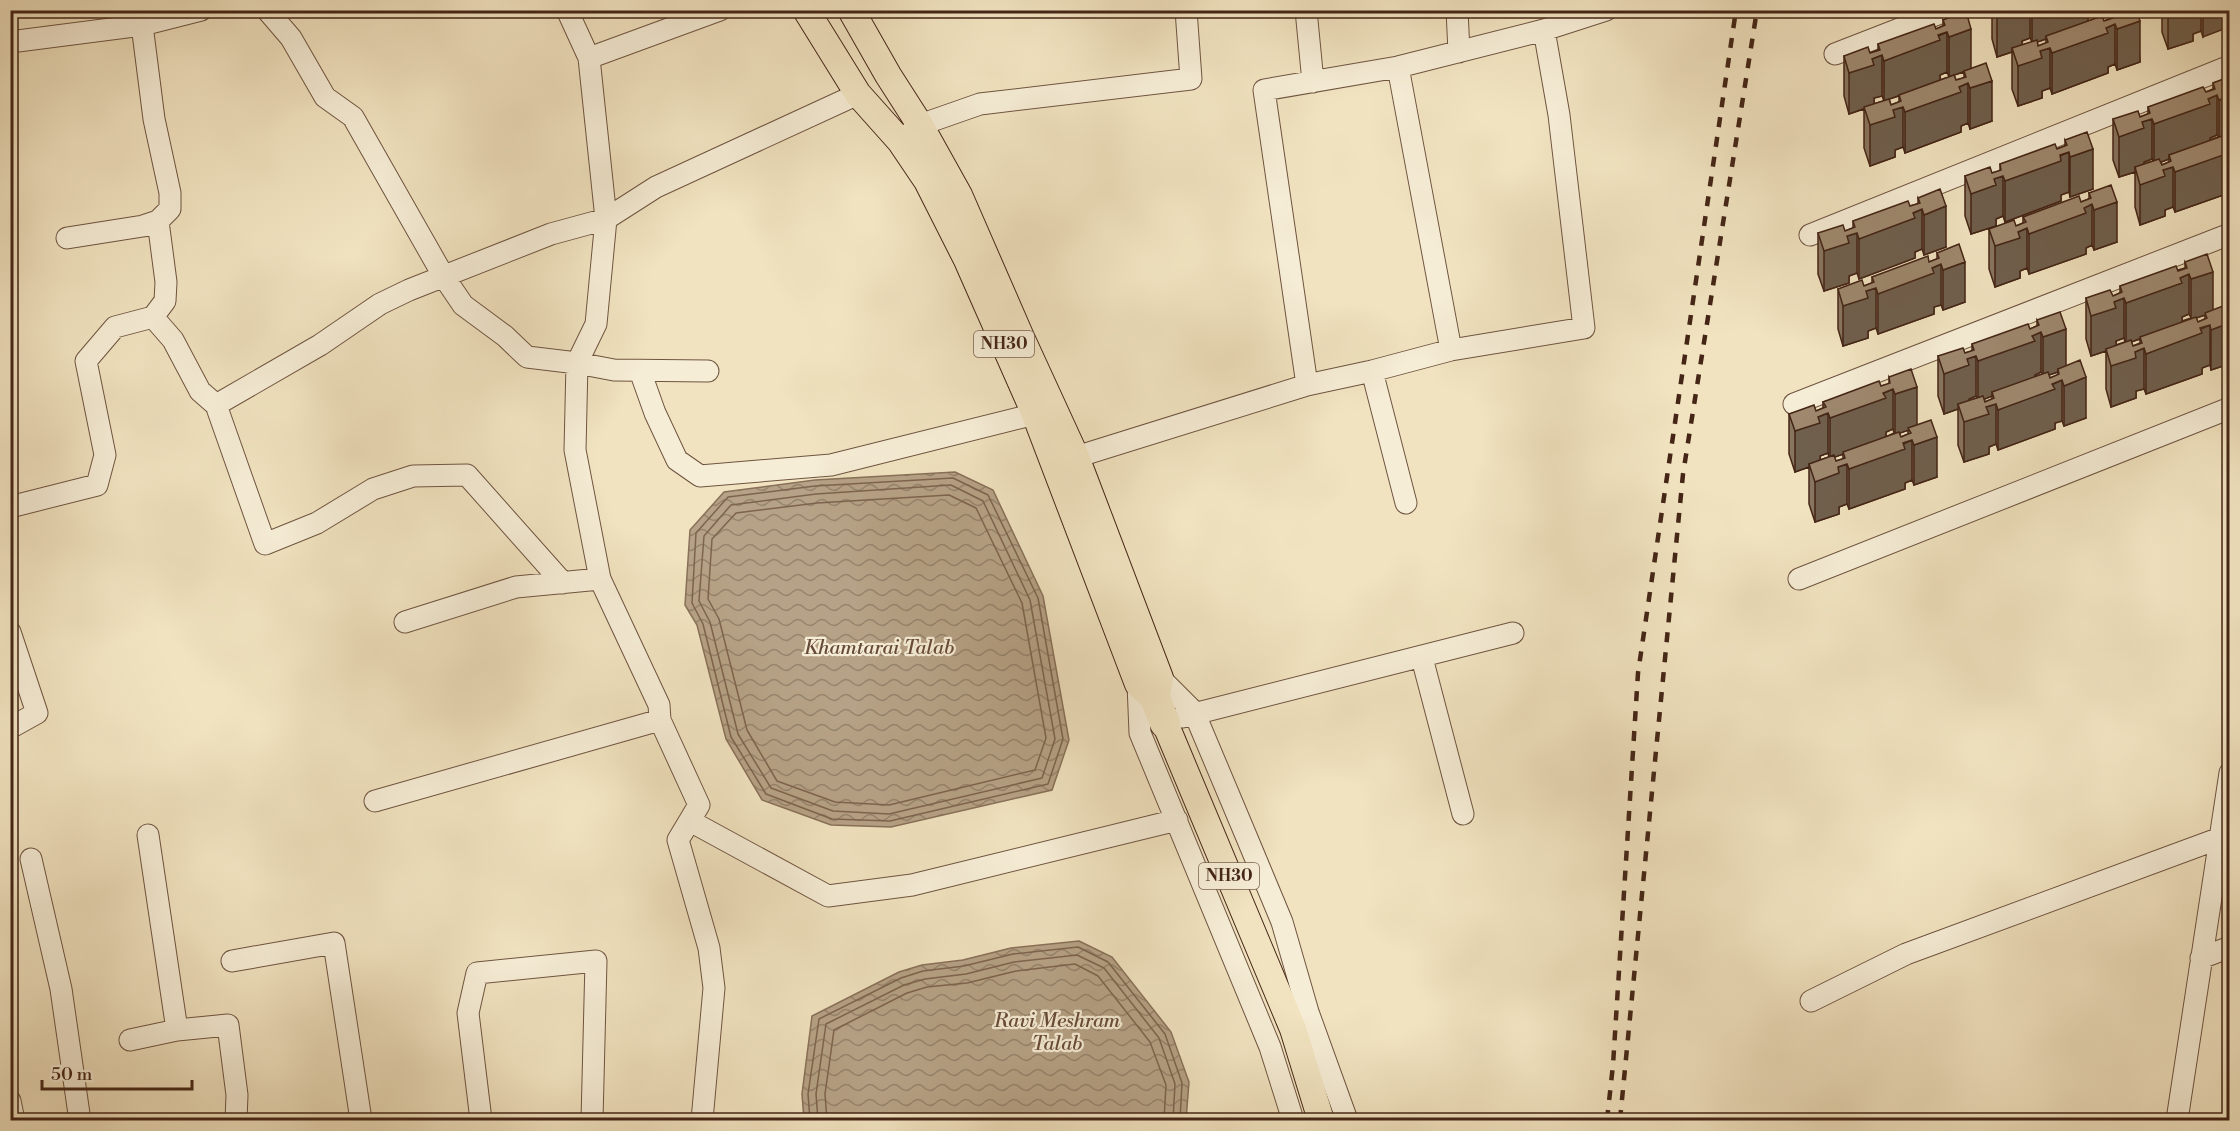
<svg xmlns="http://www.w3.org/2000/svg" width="2240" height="1131" viewBox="0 0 2240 1131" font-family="'Libre Bodoni',serif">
  <defs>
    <pattern id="water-waves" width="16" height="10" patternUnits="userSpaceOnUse" patternTransform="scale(1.5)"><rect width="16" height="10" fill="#b6a286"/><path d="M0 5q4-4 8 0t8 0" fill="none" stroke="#96846d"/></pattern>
  </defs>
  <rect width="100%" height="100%" fill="#f1e3c0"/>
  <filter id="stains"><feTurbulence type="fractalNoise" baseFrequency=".00333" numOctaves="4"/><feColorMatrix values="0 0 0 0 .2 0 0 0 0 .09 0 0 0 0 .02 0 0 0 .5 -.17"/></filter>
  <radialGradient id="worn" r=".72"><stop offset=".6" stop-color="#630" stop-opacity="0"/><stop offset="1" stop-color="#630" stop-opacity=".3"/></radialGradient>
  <path fill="url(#water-waves)" stroke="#887059" stroke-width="1.5" d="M 955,472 L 993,490 L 1043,596 L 1069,740 L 1052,790 L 891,827 L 831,825 L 762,800 L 726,739 L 697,625 L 685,605 L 690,530 L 724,492 L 815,480 Z
    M 1079,941 L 1112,957 L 1171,1032 L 1189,1082 L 1186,1120 L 804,1120 L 802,1094 L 812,1016 L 899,972 L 922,965 L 963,960 L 1011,948 Z"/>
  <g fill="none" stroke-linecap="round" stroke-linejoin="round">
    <path stroke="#7d644e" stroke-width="1.5" d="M 953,478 L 988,495 L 1038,598 L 1063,739 L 1048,784 L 890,821 L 832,819 L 766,794 L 731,737 L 703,624 L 692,603 L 696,533 L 728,497 L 815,486 Z
      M 951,485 L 983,501 L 1030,600 L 1055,739 L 1042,778 L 889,814 L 833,811 L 771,788 L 738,734 L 710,622 L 699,601 L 704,536 L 731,505 L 816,494 Z
      M 949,495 L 976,508 L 1022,603 L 1046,738 L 1035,770 L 889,805 L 835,802 L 777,781 L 747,730 L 719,619 L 708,599 L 712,539 L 736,513 L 817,503 Z
      M 810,1120 L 808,1094 L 819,1019 L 901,978 L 923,971 L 964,966 L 1013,954 L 1078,947 L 1108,962 L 1165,1034 L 1182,1083 L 1180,1120
      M 818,1120 L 816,1094 L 826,1024 L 904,985 L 925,979 L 966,974 L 1014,962 L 1077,955 L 1104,968 L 1159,1038 L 1175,1084 L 1173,1120
      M 827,1120 L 825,1094 L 834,1030 L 907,993 L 927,987 L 967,983 L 1016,971 L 1075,964 L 1098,976 L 1150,1042 L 1166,1085 L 1164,1120"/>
    <defs>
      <path id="minor" d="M 267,10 L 291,38 L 325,97 L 353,117 L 444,277 L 463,305 L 505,336 L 527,357 L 577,363 L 614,370 L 708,371
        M 1306,10 L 1313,82
        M 1457,10 L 1459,52
        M 10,42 L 142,25 L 201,10
        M 1835,54 L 1948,10
        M 589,58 L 720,10
        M 1398,67 L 1451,350
        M 909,134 L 920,125 L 980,104 L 1191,79 L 1186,10
        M 1810,235 L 2230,66
        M 67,238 L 143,226 L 158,221 L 170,209 L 170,193 L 154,119 L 142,25
        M 153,317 L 173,340 L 200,391 L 216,405 L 265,544 L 317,523 L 373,489 L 413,476 L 467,475 L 563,583
        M 640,371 L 655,413 L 677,460 L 700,476 L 831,465 L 1035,414
        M 1372,371 L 1406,503
        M 1307,385 L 1264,90 L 1398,67 L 1544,30 L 1606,10
        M 1794,404 L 2230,234
        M 216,405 L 320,345 L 380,304 L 409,290 L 551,234 L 606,219 L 656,187 L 858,94
        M 1060,462 L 1307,385 L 1372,371 L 1451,350 L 1584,328 L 1559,115 L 1544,30
        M 10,507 L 97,485 L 105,455 L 86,361 L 115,327 L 153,317 L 165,301 L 166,282 L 158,221
        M 600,579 L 659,705 L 660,720 L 699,805 L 678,840 L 709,948 L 714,988 L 702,1120
        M 1799,579 L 2230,408
        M 405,622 L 516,587 L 600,579 L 575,450 L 577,363 L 596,324 L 606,219 L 589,58 L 567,10
        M 10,632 L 37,713 L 10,728
        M 1422,658 L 1463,814
        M 1160,678 L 1194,712 L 1247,838 L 1282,922 L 1308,1012 L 1347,1120
        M 1138,684 L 1140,733 L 1270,1047 L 1293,1120
        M 1182,717 L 1513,633
        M 375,801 L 660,720
        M 690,821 L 828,896 L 912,885 L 1177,820
        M 148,835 L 177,1030 L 228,1025 L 237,1095 L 236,1120
        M 31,859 L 61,989 L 79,1114 L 77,1120
        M 2201,958 L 2230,947
        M 232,961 L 334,943 L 361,1120
        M 1811,1001 L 1906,954 L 2220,838
        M 130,1040 L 177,1030
        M 10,1101 L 14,1120
        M 481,1120 L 468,1013 L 477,973 L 596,961 L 592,1120
        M 2177,1120 L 2230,773"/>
      <path id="major" d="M 806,10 L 858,94 L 900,141 L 927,181 L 967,260 L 1035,414 L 1138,684 L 1156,701
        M 851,10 L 888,75 L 920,125 L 959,195 L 1020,335 L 1076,457 L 1160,678 L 1156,701
        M 1165,723 L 1293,1029 L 1321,1120"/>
      <path id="highway" d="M 1156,701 L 1165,723"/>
    </defs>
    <use href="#minor" stroke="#6f5440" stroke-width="23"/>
    <use href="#major" stroke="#442516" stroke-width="28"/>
    <use href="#highway" stroke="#442516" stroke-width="32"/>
    <use href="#minor" stroke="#f6edd6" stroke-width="21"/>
    <use href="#major" stroke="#f1e3c0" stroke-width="26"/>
    <use href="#highway" stroke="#f1e3c0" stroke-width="30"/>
    <path stroke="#442516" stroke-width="4.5" stroke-dasharray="10 10" stroke-linecap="butt" d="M 1607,1120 L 1613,1065 L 1638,673 L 1736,10
      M 1620,1120 L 1683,474 L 1757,10"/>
  </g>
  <path fill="#88755f" stroke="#442516" stroke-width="1.5" fill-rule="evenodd" d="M 1992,10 L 2136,10 L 2140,62 L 2117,70 L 2115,64 L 2108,67 L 2108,73 L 2052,94 L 2050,88 L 2042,91 L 2042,98 L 2018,106 L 2012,89 L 2012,52 L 1997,57 L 1992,39 ZM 2095,14 L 2097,18 L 2088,21 L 2088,17 ZM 2111,15 L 2111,18 L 2104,21 L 2102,18 ZM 2030,38 L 2032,42 L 2022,45 L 2022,41 ZM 2046,39 L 2046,43 L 2038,46 L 2037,42 Z
    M 2162,10 L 2229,10 L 2203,37 L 2201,31 L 2193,34 L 2193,41 L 2168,49 L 2162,32 Z
    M 1943,20 L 1971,69 L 1992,121 L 1970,129 L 1968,123 L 1961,126 L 1961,132 L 1905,153 L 1903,147 L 1895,150 L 1895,157 L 1870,166 L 1864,148 L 1864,109 L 1849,114 L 1844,96 L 1844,56 L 1870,53 L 1878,50 L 1878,44 L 1936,29 L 1943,26 ZM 1947,72 L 1949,77 L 1940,80 L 1940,75 ZM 1964,72 L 1964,78 L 1956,80 L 1954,75 ZM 1882,96 L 1884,101 L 1874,104 L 1874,98 ZM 1899,96 L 1899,102 L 1891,105 L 1889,99 Z
    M 2229,77 L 2229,137 L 2226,138 L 2227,140 L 2229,139 L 2229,193 L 2175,212 L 2173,207 L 2165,210 L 2165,216 L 2140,225 L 2135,207 L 2135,172 L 2119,177 L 2113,160 L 2113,119 L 2140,117 L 2148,114 L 2148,107 L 2206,92 L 2213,89 L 2213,83 ZM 2217,135 L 2218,137 L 2210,140 L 2210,138 ZM 2152,159 L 2153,161 L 2144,164 L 2144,162 ZM 2169,159 L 2169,162 L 2162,165 L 2161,162 Z
    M 2065,140 L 2093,189 L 2070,197 L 2069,192 L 2061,195 L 2061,201 L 2005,222 L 2003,216 L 1996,219 L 1996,226 L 1971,234 L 1965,216 L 1965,176 L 1992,173 L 2000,171 L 2000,164 L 2057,149 L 2065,146 Z
    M 2089,193 L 2117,242 L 2094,250 L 2092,245 L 2086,248 L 2086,254 L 2029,274 L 2027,268 L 2020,271 L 2020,278 L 1995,287 L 1989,269 L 1989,229 L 2016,226 L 2023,223 L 2023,217 L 2081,202 L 2089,199 Z
    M 1918,198 L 1946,247 L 1924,255 L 1922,249 L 1915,252 L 1915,258 L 1859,279 L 1857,273 L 1849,276 L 1849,283 L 1824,291 L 1818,274 L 1818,233 L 1845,231 L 1853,228 L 1853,221 L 1910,206 L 1918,204 Z
    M 1937,253 L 1965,302 L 1943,310 L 1941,305 L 1934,307 L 1934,314 L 1878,334 L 1876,328 L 1868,331 L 1868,338 L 1843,346 L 1838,329 L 1838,289 L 1864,286 L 1872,283 L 1872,277 L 1929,262 L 1937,259 Z
    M 2185,262 L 2213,310 L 2229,310 L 2229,364 L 2211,370 L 2210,365 L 2202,368 L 2202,374 L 2146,394 L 2144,389 L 2136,391 L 2136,398 L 2111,407 L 2106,389 L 2106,351 L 2091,356 L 2086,339 L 2086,298 L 2113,296 L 2120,293 L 2120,286 L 2185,268 ZM 2189,314 L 2191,318 L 2182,321 L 2182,317 ZM 2205,315 L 2205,319 L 2198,322 L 2196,318 ZM 2124,338 L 2125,342 L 2116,345 L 2116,341 ZM 2140,339 L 2140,343 L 2133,346 L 2131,342 Z
    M 2037,320 L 2066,366 L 2086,418 L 2064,426 L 2062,421 L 2055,423 L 2055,429 L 1998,450 L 1996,444 L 1989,447 L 1989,454 L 1964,462 L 1958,445 L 1958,409 L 1944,414 L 1938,396 L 1938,356 L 1965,353 L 1972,351 L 1972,344 L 2030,329 L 2037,326 ZM 2041,372 L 2042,374 L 2035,377 L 2035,375 ZM 2058,372 L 2058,375 L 2050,378 L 2049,375 ZM 1976,396 L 1977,398 L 1969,401 L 1969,399 ZM 1992,396 L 1992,399 L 1985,402 L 1984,399 Z
    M 1889,377 L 1917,425 L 1937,477 L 1914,485 L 1912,480 L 1905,483 L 1905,489 L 1849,509 L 1847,504 L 1839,507 L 1839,514 L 1815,522 L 1809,504 L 1809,467 L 1795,472 L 1789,454 L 1789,414 L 1816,411 L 1823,408 L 1823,402 L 1889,384 ZM 1893,429 L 1894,433 L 1886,437 L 1886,432 ZM 1908,430 L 1908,434 L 1901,437 L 1899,433 ZM 1828,453 L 1829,457 L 1820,460 L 1820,456 ZM 1843,454 L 1843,459 L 1836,461 L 1834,457 Z"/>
  <path fill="#6f5f4d" stroke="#442516" stroke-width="1.5" d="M 2014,10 L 2030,10 L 2030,38 L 2022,41 L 2022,48 L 2012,48 L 2012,52 L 1997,57 L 1997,16 Z
    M 2032,10 L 2095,10 L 2095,14 L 2088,17 L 2088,23 L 2046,36 L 2046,39 L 2032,44 Z
    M 2097,10 L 2120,10 L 2111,12 L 2111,15 L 2097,20 Z
    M 2168,10 L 2201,10 L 2201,31 L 2193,34 L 2193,41 L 2168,49 Z
    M 2203,10 L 2229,10 L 2229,27 L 2203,37 Z
    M 2140,21 L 2140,62 L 2117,70 L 2117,29 Z
    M 2115,24 L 2115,64 L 2108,67 L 2108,73 L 2052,94 L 2052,53 Z
    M 1971,29 L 1971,69 L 1949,77 L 1949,37 Z
    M 1947,32 L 1947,72 L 1940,75 L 1940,81 L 1884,101 L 1884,61 Z
    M 2050,48 L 2050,88 L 2042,91 L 2042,98 L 2018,106 L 2018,66 L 2040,51 Z
    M 1882,55 L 1882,96 L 1874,98 L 1874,105 L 1849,114 L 1849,73 L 1872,59 Z
    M 1992,81 L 1992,121 L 1970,129 L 1970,88 Z
    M 1968,83 L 1968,123 L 1961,126 L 1961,132 L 1905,153 L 1905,112 Z
    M 2217,95 L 2217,135 L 2210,138 L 2210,144 L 2169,155 L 2169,159 L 2154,165 L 2154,124 Z
    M 2229,97 L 2229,137 L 2219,141 L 2219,100 Z
    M 1903,107 L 1903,147 L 1895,150 L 1895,157 L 1870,166 L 1870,125 L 1893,110 Z
    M 2152,119 L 2152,159 L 2144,162 L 2144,169 L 2135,167 L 2135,172 L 2119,177 L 2119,137 L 2142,122 Z
    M 2229,146 L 2229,193 L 2175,212 L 2175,172 Z
    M 2093,149 L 2093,189 L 2070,197 L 2070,157 Z
    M 2069,152 L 2069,192 L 2061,195 L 2061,201 L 2005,222 L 2005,181 Z
    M 2173,167 L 2173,207 L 2165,210 L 2165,216 L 2140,225 L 2140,185 L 2163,170 Z
    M 2003,176 L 2003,216 L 1996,219 L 1996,226 L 1971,234 L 1971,194 L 1994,179 Z
    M 2117,202 L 2117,242 L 2094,250 L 2094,210 Z
    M 2092,204 L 2092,245 L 2086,248 L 2086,254 L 2029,274 L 2029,234 Z
    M 1946,206 L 1946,247 L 1924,255 L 1924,215 Z
    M 1922,209 L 1922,249 L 1915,252 L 1915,258 L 1859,279 L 1859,239 Z
    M 2027,228 L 2027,268 L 2020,271 L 2020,278 L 1995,287 L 1995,246 L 2018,232 Z
    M 1857,233 L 1857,273 L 1849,276 L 1849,283 L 1824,291 L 1824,251 L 1847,236 Z
    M 1965,262 L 1965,302 L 1943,310 L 1943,270 Z
    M 1941,264 L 1941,305 L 1934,307 L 1934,314 L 1878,334 L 1878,294 Z
    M 2213,272 L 2213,312 L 2191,320 L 2191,279 Z
    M 2189,274 L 2189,314 L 2182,317 L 2182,323 L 2126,344 L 2126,303 Z
    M 1876,288 L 1876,328 L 1868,331 L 1868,338 L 1843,346 L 1843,306 L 1866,291 Z
    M 2124,298 L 2124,338 L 2116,341 L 2116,348 L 2106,349 L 2106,351 L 2091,356 L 2091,316 L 2114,302 Z
    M 2229,323 L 2229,364 L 2211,370 L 2211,330 Z
    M 2210,325 L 2210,365 L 2202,368 L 2202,374 L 2146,394 L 2146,354 Z
    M 2066,329 L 2066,370 L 2058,369 L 2058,372 L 2043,377 L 2043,337 Z
    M 2041,332 L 2041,372 L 2035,375 L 2035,381 L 1992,392 L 1992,396 L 1978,402 L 1978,361 Z
    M 2144,348 L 2144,389 L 2136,391 L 2136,398 L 2111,407 L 2111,366 L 2135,352 Z
    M 1976,356 L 1976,396 L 1969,399 L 1969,405 L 1958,404 L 1958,409 L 1944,414 L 1944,374 L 1967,359 Z
    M 2086,377 L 2086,418 L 2064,426 L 2064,386 Z
    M 2062,380 L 2062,421 L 2055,423 L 2055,429 L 1998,450 L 1998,410 Z
    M 1917,387 L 1917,427 L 1895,435 L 1895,394 Z
    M 1893,389 L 1893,429 L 1886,432 L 1886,438 L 1830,459 L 1830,418 Z
    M 1996,404 L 1996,444 L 1989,447 L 1989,454 L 1964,462 L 1964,422 L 1986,407 Z
    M 1828,413 L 1828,453 L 1820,456 L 1820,463 L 1809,464 L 1809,467 L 1795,472 L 1795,431 L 1818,417 Z
    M 1937,437 L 1937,477 L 1914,485 L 1914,445 Z
    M 1912,440 L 1912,480 L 1905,483 L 1905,489 L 1849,509 L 1849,469 Z
    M 1847,464 L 1847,504 L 1839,507 L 1839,514 L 1815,522 L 1815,482 L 1838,467 Z"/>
  <path fill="#9e886e" stroke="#442516" stroke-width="1.5" d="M 1996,10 L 2014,10 L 1997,16 Z
    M 2116,10 L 2136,10 L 2140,21 L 2117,29 L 2115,24 L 2106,28 L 2108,33 L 2052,53 L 2050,48 L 2040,51 L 2042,58 L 2018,66 L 2012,48 L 2037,40 L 2038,46 L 2048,42 L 2046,36 L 2102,16 L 2104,21 L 2113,18 L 2111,12 Z
    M 1966,11 L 1971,29 L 1949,37 L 1947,32 L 1938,35 L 1940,40 L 1884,61 L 1882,55 L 1872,59 L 1874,65 L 1849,73 L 1844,56 L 1868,47 L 1870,53 L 1880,50 L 1878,44 L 1934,24 L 1936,29 L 1945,25 L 1943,20 Z
    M 1986,63 L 1992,81 L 1970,88 L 1968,83 L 1959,87 L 1961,92 L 1905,112 L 1903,107 L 1893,110 L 1895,117 L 1870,125 L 1864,107 L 1889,99 L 1891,105 L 1901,101 L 1899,95 L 1954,75 L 1956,80 L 1966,77 L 1964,71 Z
    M 2229,77 L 2229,97 L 2219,100 L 2217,95 L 2208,99 L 2210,104 L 2154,124 L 2152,119 L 2142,122 L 2144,128 L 2119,137 L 2113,119 L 2138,111 L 2140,117 L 2150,113 L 2148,107 L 2203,87 L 2206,92 L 2215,89 L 2213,83 Z
    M 2087,132 L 2093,149 L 2070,157 L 2069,152 L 2060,155 L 2061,161 L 2005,181 L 2003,176 L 1994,179 L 1996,185 L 1971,194 L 1965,176 L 1990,167 L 1992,173 L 2001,170 L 2000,164 L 2055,144 L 2057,149 L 2067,145 L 2065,140 Z
    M 2225,135 L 2227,140 L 2229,139 L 2229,153 L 2175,172 L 2173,167 L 2163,170 L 2165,176 L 2140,185 L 2135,167 L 2159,159 L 2162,165 L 2171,161 L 2169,155 Z
    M 2111,185 L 2117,202 L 2094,210 L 2092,204 L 2084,208 L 2086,213 L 2029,234 L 2027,228 L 2018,232 L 2020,238 L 1995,246 L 1989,229 L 2014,220 L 2016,226 L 2026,222 L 2023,217 L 2079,196 L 2081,202 L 2091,198 L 2089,193 Z
    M 1940,189 L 1946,206 L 1924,215 L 1922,209 L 1913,213 L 1915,218 L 1859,239 L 1857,233 L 1847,236 L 1849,243 L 1824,251 L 1818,233 L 1843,225 L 1845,231 L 1855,227 L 1853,221 L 1908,201 L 1910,206 L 1920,203 L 1918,198 Z
    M 1959,244 L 1965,262 L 1943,270 L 1941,264 L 1932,268 L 1934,273 L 1878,294 L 1876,288 L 1866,291 L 1868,298 L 1843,306 L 1838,289 L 1862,280 L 1864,286 L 1874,282 L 1872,277 L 1928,256 L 1929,262 L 1939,258 L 1937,253 Z
    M 2207,254 L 2213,272 L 2191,279 L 2189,274 L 2180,278 L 2182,283 L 2126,303 L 2124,298 L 2114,302 L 2116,308 L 2091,316 L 2086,298 L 2110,290 L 2113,296 L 2122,292 L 2120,286 L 2176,266 L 2178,271 L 2187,268 L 2185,262 Z
    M 2228,304 L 2229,310 L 2229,323 L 2211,330 L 2210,325 L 2200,328 L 2202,333 L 2146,354 L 2144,348 L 2135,352 L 2136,358 L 2111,366 L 2106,349 L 2131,340 L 2133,346 L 2142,343 L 2140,337 L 2196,317 L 2198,322 L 2207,318 L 2205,313 Z
    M 2060,312 L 2066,329 L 2043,337 L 2041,332 L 2032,336 L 2035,341 L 1978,361 L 1976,356 L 1967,359 L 1969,365 L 1944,374 L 1938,356 L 1963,348 L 1965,353 L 1974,350 L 1972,344 L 2028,324 L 2030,329 L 2039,325 L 2037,320 Z
    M 2080,360 L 2086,377 L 2064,386 L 2062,380 L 2052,384 L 2055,389 L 1998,410 L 1996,404 L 1986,407 L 1989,414 L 1964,422 L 1958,404 L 1983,396 L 1985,402 L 1994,398 L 1992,392 L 2048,372 L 2050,378 L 2059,374 L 2058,369 Z
    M 1911,369 L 1917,387 L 1895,394 L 1893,389 L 1883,393 L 1886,398 L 1830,418 L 1828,413 L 1818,417 L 1820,423 L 1795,431 L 1789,414 L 1814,405 L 1816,411 L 1826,407 L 1823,402 L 1879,381 L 1881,386 L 1890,383 L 1889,377 Z
    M 1931,420 L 1937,437 L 1914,445 L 1912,440 L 1903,443 L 1905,449 L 1849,469 L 1847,464 L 1838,467 L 1839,473 L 1815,482 L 1809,464 L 1834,455 L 1836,461 L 1845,458 L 1843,452 L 1899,432 L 1901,437 L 1911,433 L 1908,428 Z"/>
  <g text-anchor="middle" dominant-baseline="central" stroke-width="4.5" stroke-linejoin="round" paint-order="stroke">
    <g fill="#f6edd6" stroke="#796150" stroke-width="1.5">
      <rect x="974" y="331" width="60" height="26" rx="4.5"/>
      <rect x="1199" y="863" width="60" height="26" rx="4.5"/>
    </g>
    <g font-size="16" font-weight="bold" fill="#442516">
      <text x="1004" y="344">NH30</text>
      <text x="1229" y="876">NH30</text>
    </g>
    <g font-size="20" font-style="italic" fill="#664a38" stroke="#f6edd6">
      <text x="879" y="648">Khamtarai Talab</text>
      <text x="1057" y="1021">Ravi Meshram<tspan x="1057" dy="23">Talab</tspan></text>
    </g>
  </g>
  <rect width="2240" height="1131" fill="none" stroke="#f1e3c0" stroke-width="36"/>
  <rect x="12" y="12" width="2216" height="1107" fill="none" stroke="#442516" stroke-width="3"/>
  <rect x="18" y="18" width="2204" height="1095" fill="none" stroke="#442516" stroke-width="1.5"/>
  <path d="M42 1080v9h150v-9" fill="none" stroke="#442516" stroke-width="3"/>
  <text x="51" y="1080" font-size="18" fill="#442516" stroke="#f6edd6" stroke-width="4.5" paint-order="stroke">50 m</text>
  <rect width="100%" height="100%" filter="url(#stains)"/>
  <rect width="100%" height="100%" fill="url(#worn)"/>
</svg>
